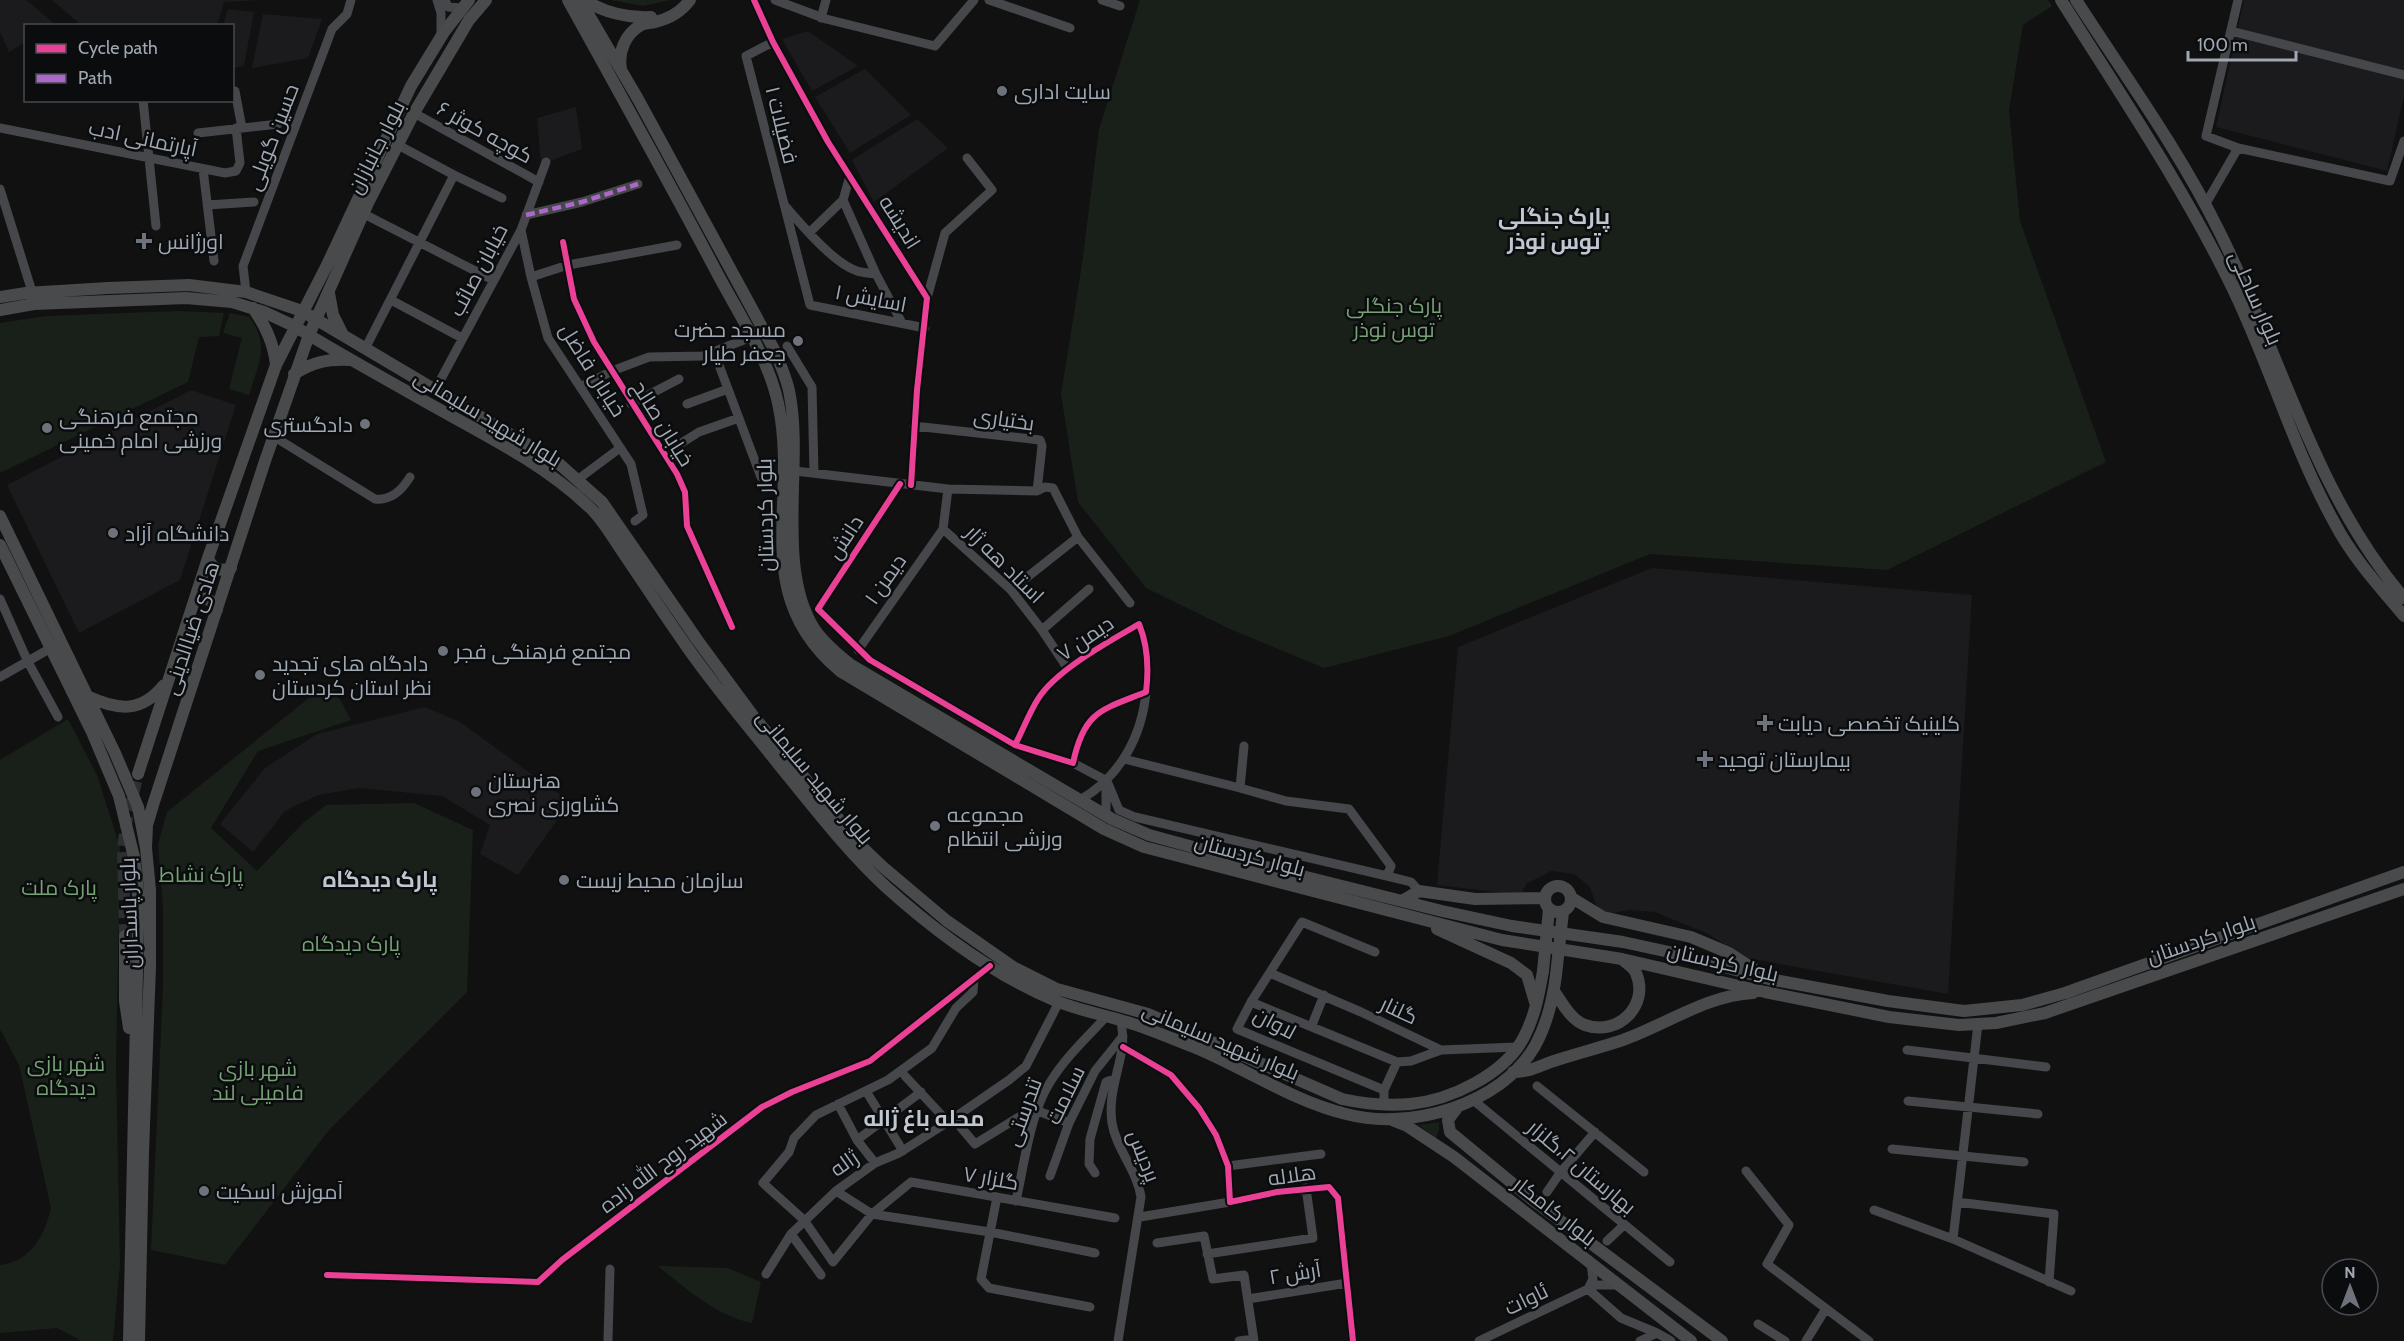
<svg xmlns="http://www.w3.org/2000/svg" width="2404" height="1341" viewBox="0 0 2404 1341" font-family="Cabin,Cairo,sans-serif">
  <rect width="100%" height="100%" fill="#111"/>
  <path fill="#1b1b1d" d="M 0,0 L 26,0 L 56,25 L 26,26 L 25,42 L 9,52 L 0,32 Z
    M 52,0 L 260,0 L 224,2 L 217,26 L 81,25 Z
    M 2244,0 L 2404,0 L 2404,96 L 2387,171 L 2216,127 Z
    M 228,9 L 254,12 L 244,66 L 233,68 L 232,26 L 223,25 Z
    M 263,14 L 322,19 L 308,58 L 252,68 Z
    M 808,31 L 858,66 L 812,91 L 782,39 Z
    M 865,69 L 911,115 L 850,153 L 815,97 Z
    M 576,107 L 582,149 L 541,164 L 537,118 Z
    M 917,119 L 948,148 L 874,202 L 852,160 Z
    M 191,390 L 236,405 L 180,580 L 79,633 L 7,485 Z
    M 1652,568 L 1972,595 L 1948,994 L 1746,958 L 1708,934 L 1655,912 L 1629,910 L 1596,916 L 1596,904 L 1590,887 L 1574,874 L 1551,871 L 1526,884 L 1521,895 L 1437,885 L 1458,647 Z
    M 425,707 L 460,722 L 570,802 L 518,875 L 480,854 L 490,825 L 442,796 L 359,788 L 318,795 L 285,811 L 253,852 L 220,824 L 265,768 L 317,734 Z"/>
  <path fill="#19201a" d="M 610,0 L 671,0 L 643,6 Z
    M 1140,0 L 2048,0 L 2052,6 L 2023,25 L 2009,110 L 2020,221 L 2106,462 L 1887,570 L 1650,554 L 1449,636 L 1324,668 L 1230,629 L 1146,588 L 1078,502 L 1061,394 L 1082,264 L 1099,129 Z
    M 179,311 L 224,313 L 219,336 L 199,337 L 188,382 L 0,473 L 0,323 L 46,316 Z
    M 230,313 L 249,317 C 271,346 258,364 249,395 L 229,389 L 242,338 L 223,333 Z
    M 330,681 L 351,720 L 258,751 L 211,828 L 257,871 L 303,823 L 326,805 L 414,803 L 473,830 L 467,992 L 329,1130 L 225,1265 L 151,1250 L 163,988 L 163,908 L 158,844 L 167,812 Z
    M 68,719 L 97,775 L 120,847 L 116,1065 L 120,1265 L 113,1341 L 82,1341 L 57,1328 L 0,1333 L 0,1265 C 31,1262 45,1234 51,1208 L 19,1065 L 0,1029 L 0,760 Z
    M 1439,1122 L 1439,1129 L 1436,1138 L 1419,1125 Z
    M 658,1266 L 728,1268 L 761,1282 L 752,1323 C 717,1316 685,1288 658,1266 Z"/>
  <g fill="none" stroke-linecap="round" stroke-linejoin="round">
    <path stroke="#2e2f32" stroke-width="12" stroke-dasharray="12 6" stroke-linecap="butt" d="M 125,936 L 123,848 L 127,818 L 138,774"/>
    <path stroke="#45474a" stroke-width="9" d="M 437,0 L 441,13 L 441,36
      M 445,0 L 448,7 L 462,8
      M 754,0 L 773,42 L 828,142 L 927,298 L 917,390 L 911,485
      M 775,0 L 826,19 L 935,46 L 974,0
      M 989,0 L 1070,28
      M 1102,0 L 1120,6
      M 2238,0 L 2206,136 L 2238,148 L 2390,181 L 2404,141
      M 821,18 L 826,0
      M 2231,31 L 2404,75
      M 773,42 L 746,56 L 810,305 L 925,328
      M 235,91 L 242,128
      M 143,100 L 156,226
      M 414,113 L 539,182
      M 0,128 L 225,173 L 236,171 L 240,163 L 236,128
      M 198,133 L 278,124
      M 398,145 L 454,175 L 502,198
      M 203,169 L 214,261
      M 850,176 L 843,200 L 876,274 L 902,323
      M 0,189 L 34,298
      M 207,205 L 254,202
      M 2205,205 L 2238,148
      M 785,206 C 802,225 833,263 857,271 C 863,273 870,273 876,274
      M 364,214 L 493,280
      M 526,215 L 582,202 L 638,184
      M 521,230 L 531,277 L 548,338 L 631,464 L 643,515 L 635,521
      M 809,233 L 843,200
      M 563,242 L 574,299 L 594,342 L 677,474 L 685,492 L 687,526 L 732,627
      M 531,277 L 568,265 L 677,245
      M 246,292 L 243,266 L 332,29 L 347,14 L 351,0
      M 927,298 L 945,233 L 992,190 L 967,158
      M 391,300 L 462,338
      M 787,346 L 812,387 L 814,473
      M 365,349 L 454,175
      M 719,365 L 761,477
      M 580,387 L 612,371 L 649,357 L 703,356 L 751,337
      M 435,390 L 521,230 L 546,162
      M 631,404 L 679,379
      M 687,404 L 728,389
      M 914,426 L 1040,440 L 1042,446 L 1037,491
      M 273,436 L 375,499 C 391,501 402,490 410,477
      M 664,454 L 699,432 L 739,418
      M 795,471 L 948,489 L 1037,491 L 1045,487 L 1053,488 L 1078,537 L 1130,603
      M 577,480 L 620,448
      M 900,484 L 818,609 L 870,660 L 1015,745 L 1073,763 C 1084,711 1101,710 1146,692 C 1149,668 1148,646 1139,624 C 1110,641 1056,670 1038,699 C 1029,713 1023,730 1015,745
      M 948,489 L 943,529 L 1011,590 L 1042,630 L 1068,669
      M 1011,590 L 1078,537
      M 0,599 L 28,662 L 58,717
      M 1042,630 L 1089,589
      M 858,650 L 943,529
      M 0,677 L 51,648
      M 1244,746 L 1240,788 L 1286,801 L 1349,809 L 1391,866 L 1387,876
      M 1124,759 L 1240,788
      M 1073,763 L 1107,781 L 1119,810 L 1135,817 L 1387,876 L 1411,882 L 1419,891
      M 1080,800 C 1120,777 1142,736 1146,692
      M 1106,815 L 1106,786
      M 1270,973 L 1361,1012 L 1441,1050 L 1517,1047
      M 974,979 L 973,992 L 956,1008 L 932,1048 L 888,1080 L 816,1115 L 794,1138 L 789,1152 L 763,1183 L 804,1220 L 833,1262 L 872,1214 L 911,1182 L 1115,1218
      M 1251,1002 L 1302,922 L 1375,952
      M 1312,1025 L 1324,995
      M 1123,1047 L 1171,1075 L 1199,1108 L 1216,1135 L 1228,1166 L 1230,1202 L 1277,1192 L 1329,1187 L 1338,1198 L 1353,1341
      M 1907,1050 L 2046,1067
      M 905,1076 L 948,1122
      M 1537,1086 L 1644,1172
      M 1384,1090 L 1397,1062 L 1411,1061 L 1441,1050
      M 866,1091 L 903,1151
      M 1473,1100 L 1670,1262
      M 1908,1101 L 2038,1114
      M 838,1104 L 857,1140 L 875,1163
      M 1384,1105 L 1384,1090 L 1237,1029 L 1251,1002 L 1397,1062
      M 953,1118 L 975,1144 L 1022,1115 L 1038,1111 L 1069,1123
      M 857,1140 L 921,1092
      M 1892,1149 L 2024,1162
      M 1228,1166 L 1321,1154
      M 1746,1171 L 1789,1225 L 1767,1264 L 1869,1341
      M 1095,1173 L 1089,1164 L 1090,1139 L 1106,1082 L 1114,1079
      M 1050,1176 L 1069,1123 L 1095,1071 L 1123,1036
      M 836,1191 L 872,1214 L 990,1232 L 1095,1253
      M 1547,1192 L 1560,1173 L 1595,1132
      M 997,1197 L 981,1279 L 989,1288 L 1090,1307
      M 1016,1201 C 1024,1165 1030,1115 1049,1084 C 1064,1059 1086,1038 1106,1017
      M 1957,1202 L 2054,1214 L 2049,1282
      M 1874,1210 L 1953,1239 L 2071,1291
      M 1140,1217 L 1230,1202
      M 791,1234 L 821,1275
      M 1953,1239 L 1978,1024
      M 1607,1241 L 1624,1225
      M 1157,1243 L 1204,1236 L 1213,1279 L 1244,1275 L 1254,1341
      M 1207,1254 L 1313,1238 L 1306,1188
      M 1591,1264 L 1593,1279 L 1588,1289 L 1596,1285 L 1619,1285
      M 766,1274 L 791,1234 L 836,1191 L 875,1163 L 899,1153 L 948,1122 L 1009,1080 L 1026,1066 L 1059,1002
      M 327,1275 L 538,1282 L 562,1260 L 762,1107 L 792,1092 L 870,1061 L 990,966
      M 1248,1299 L 1347,1283
      M 1758,1324 L 1785,1341
      M 608,1340 L 610,1269
      M 1118,1341 L 1141,1197 C 1137,1170 1116,1149 1112,1123 C 1108,1096 1118,1074 1122,1049 C 1124,1039 1122,1030 1121,1020
      M 1239,1341 L 1253,1339
      M 1479,1341 L 1588,1289 L 1621,1318 L 1657,1333 L 1671,1341
      M 1640,1341 L 1657,1333
      M 1806,1341 L 1825,1310"/>
    <path stroke="#484a4c" stroke-width="12" d="M 568,0 C 618,90 668,180 716,271 C 738,313 768,357 778,403 C 800,503 747,593 840,671 L 1104,829 L 1144,847 L 1502,940 L 1622,959 L 1765,992 L 1889,1017 L 1959,1025 L 1996,1023 L 2045,1013 L 2404,889
      M 580,0 L 638,99 L 776,353 C 781,367 788,381 790,396 C 803,466 775,569 815,630 C 825,644 837,654 851,665 L 1112,819 L 1149,835 L 1270,868 L 1442,911 L 1512,926 L 1623,942 L 1669,952 L 1769,979 L 1888,1001 L 1964,1011 L 2022,1005 L 2065,993 L 2404,872
      M 585,0 C 604,13 629,18 651,17
      M 2061,0 C 2120,94 2182,185 2231,285 C 2269,362 2292,446 2334,522 C 2352,557 2379,586 2404,616
      M 2076,0 C 2125,76 2179,150 2219,231 C 2281,354 2314,493 2404,598
      M 621,69 C 618,52 625,34 641,25 C 645,23 650,23 655,22 C 669,19 681,12 690,0
      M 329,293 L 333,315 L 342,333
      M 0,297 L 26,293 L 108,288 L 189,285 L 246,292 L 302,311 L 557,462 L 602,502 L 698,641 L 754,717 L 862,847 L 883,867 L 947,921 L 1013,967 L 1057,989 L 1148,1014 L 1342,1099 C 1365,1104 1387,1106 1410,1104 C 1451,1100 1505,1074 1524,1037 C 1535,1016 1539,994 1543,971
      M 253,308 C 266,327 273,342 276,364
      M 0,310 L 34,304 L 186,298 L 232,302 L 264,312 L 294,326 C 343,356 394,384 444,412 C 493,439 547,467 588,506 C 600,516 609,532 618,545 C 641,579 663,613 687,647 C 717,690 751,729 783,770 C 816,810 848,852 886,887 C 936,932 994,975 1056,1001 C 1078,1010 1104,1015 1127,1022 C 1150,1029 1173,1039 1196,1048 C 1246,1069 1293,1101 1346,1114 C 1410,1131 1501,1105 1535,1046 C 1547,1024 1553,999 1556,975
      M 294,374 C 313,362 327,359 349,360
      M 0,516 L 115,753 L 138,807 L 146,848 L 150,890 L 150,967 L 143,1152 L 139,1341
      M 0,545 L 92,732 L 119,796 L 134,857 L 138,892 L 138,927 L 129,1341
      M 208,558 C 212,569 220,572 231,568
      M 194,601 C 205,596 212,599 217,610
      M 89,697 C 120,711 142,712 164,685
      M 138,774 L 208,558 L 276,365 L 327,265 L 411,86 L 444,32 L 469,0
      M 146,848 L 147,825 L 153,805 L 265,461 L 309,335 L 368,203 L 414,113 L 469,20 L 486,0
      M1545 899a13 13 0 1 1 26 0a13 13 0 1 1-26 0Z
      M 1572,898 L 1603,917 L 1691,937 L 1729,953 L 1758,972
      M 1402,901 L 1419,891 L 1475,899 L 1545,898
      M 1437,929 L 1511,963 L 1527,975 L 1535,1002
      M 125,936 L 125,1001 L 129,1028
      M 1554,991 C 1562,1003 1571,1020 1585,1025 C 1618,1037 1650,1005 1636,973 C 1634,968 1628,964 1623,960
      M 1513,1072 C 1532,1072 1540,1065 1557,1060 C 1579,1053 1602,1047 1623,1040 C 1665,1025 1708,995 1753,993
      M 1457,1108 L 1448,1120 L 1450,1132 L 1534,1201 L 1722,1341
      M 1392,1120 L 1407,1126 L 1454,1157 L 1691,1341"/>
    <path stroke="#484a4c" stroke-width="12" d="M 1543,971 L 1549,909
      M 1556,975 L 1563,912"/>
    <path stroke="#ac68c9" stroke-width="4.5" stroke-dasharray="9 4.5" stroke-linecap="butt" d="M 526,215 L 582,202 L 638,184"/>
    <defs>
      <path id="cycleway" d="M 754,0 L 773,42 L 828,142 L 927,298 L 917,390 L 911,485
        M 563,242 L 574,299 L 594,342 L 677,474 L 685,492 L 687,526 L 732,627
        M 900,484 L 818,609 L 870,660 L 1015,745 L 1073,763 C 1084,711 1101,710 1146,692 C 1149,668 1148,646 1139,624 C 1110,641 1056,670 1038,699 C 1029,713 1023,730 1015,745
        M 1123,1047 L 1171,1075 L 1199,1108 L 1216,1135 L 1228,1166 L 1230,1202 L 1277,1192 L 1329,1187 L 1338,1198 L 1353,1341
        M 327,1275 L 538,1282 L 562,1260 L 762,1107 L 792,1092 L 870,1061 L 990,966"/>
    </defs>
    <use href="#cycleway" stroke="#0b0c0d" stroke-width="10"/>
    <use href="#cycleway" stroke="#ea4096" stroke-width="6"/>
  </g>
  <g fill="#6e737b" stroke="#0b0c0d" stroke-width="2">
    <circle cx="1002" cy="91" r="6"/>
    <path d="M141 232h6v6h6v6h-6v6h-6v-6h-6v-6h6z"/>
    <circle cx="798" cy="341" r="6"/>
    <circle cx="365" cy="424" r="6"/>
    <circle cx="47" cy="428" r="6"/>
    <circle cx="113" cy="533" r="6"/>
    <circle cx="443" cy="651" r="6"/>
    <circle cx="260" cy="675" r="6"/>
    <path d="M1762 714h6v6h6v6h-6v6h-6v-6h-6v-6h6z"/>
    <path d="M1702 750h6v6h6v6h-6v6h-6v-6h-6v-6h6z"/>
    <circle cx="476" cy="792" r="6"/>
    <circle cx="935" cy="826" r="6"/>
    <circle cx="564" cy="880" r="6"/>
    <circle cx="204" cy="1191" r="6"/>
  </g>
  <g text-anchor="middle" dominant-baseline="central" stroke-width="5" stroke-linejoin="round" paint-order="stroke">
    <g font-size="21" fill="#a0a8b4" stroke="#0b0c0d" text-anchor="start">
      <text x="1014" y="91">سایت اداری</text>
      <text x="158" y="241">اورژانس</text>
      <text x="786" y="329" text-anchor="end">مسجد حضرت<tspan x="786" dy="24">جعفر طیار</tspan></text>
      <text x="59" y="416">مجتمع فرهنگی<tspan x="59" dy="24">ورزشی امام خمینی</tspan></text>
      <text x="353" y="424" text-anchor="end">دادگستری</text>
      <text x="125" y="533">دانشگاه آزاد</text>
      <text x="455" y="651">مجتمع فرهنگی فجر</text>
      <text x="272" y="663">دادگاه های تجدید<tspan x="272" dy="24">نظر استان کردستان</tspan></text>
      <text x="1778" y="723">کلینیک تخصصی دیابت</text>
      <text x="1718" y="759">بیمارستان توحید</text>
      <text x="488" y="780">هنرستان<tspan x="488" dy="24">کشاورزی نصری</tspan></text>
      <text x="947" y="814">مجموعه<tspan x="947" dy="24">ورزشی انتظام</tspan></text>
      <text x="576" y="880">سازمان محیط زیست</text>
      <text x="216" y="1191">آموزش اسکیت</text>
    </g>
    <g font-size="21" fill="#a0a8b4" stroke="#0b0c0d">
      <text transform="translate(782 125) rotate(76)">فضیلات ۱</text>
      <text transform="translate(485 132) rotate(29)">کوچه کوثر ۶</text>
      <text transform="translate(272 137) rotate(-69)">حسین گویلی</text>
      <text transform="translate(143 138) rotate(12)">آپارتمانی ادب</text>
      <text transform="translate(376 147) rotate(-63)">بلوار جانبازان</text>
      <text transform="translate(900 222) rotate(58)">اندیشه</text>
      <text transform="translate(478 270) rotate(-62)">خیابان صائب</text>
      <text transform="translate(871 298) rotate(11)">اسایش ۱</text>
      <text transform="translate(2256 298) rotate(66)">بلوار ساحلی</text>
      <text transform="translate(593 370) rotate(58)">خیابان فاضل</text>
      <text transform="translate(488 418) rotate(31)">بلوار شهید سلیمانی</text>
      <text transform="translate(1004 419) rotate(8)">بختیاری</text>
      <text transform="translate(663 423) rotate(58)">خیابان صالح</text>
      <text transform="translate(765 515) rotate(-91)">بلوار کردستان</text>
      <text transform="translate(845 537) rotate(-57)">دانش</text>
      <text transform="translate(1005 564) rotate(45)">استاد هه ژار</text>
      <text transform="translate(885 579) rotate(-55)">دیمن ۱</text>
      <text transform="translate(191 628) rotate(-72)">هادی ضیاالدینی</text>
      <text transform="translate(1085 638) rotate(-34)">دیمن ۷</text>
      <text transform="translate(815 777) rotate(50)">بلوار شهید سلیمانی</text>
      <text transform="translate(1250 855) rotate(15)">بلوار کردستان</text>
      <text transform="translate(129 913) rotate(-92)">بلوار پاسداران</text>
      <text transform="translate(2201 939) rotate(-19)">بلوار کردستان</text>
      <text transform="translate(1723 962) rotate(13)">بلوار کردستان</text>
      <text transform="translate(1399 1010) rotate(25)">گلنار</text>
      <text transform="translate(1275 1023) rotate(28)">لاوان</text>
      <text transform="translate(1221 1041) rotate(23)">بلوار شهید سلیمانی</text>
      <text transform="translate(1065 1095) rotate(-64)">سلامت</text>
      <text transform="translate(1023 1112) rotate(-70)">تندرستی</text>
      <text transform="translate(1144 1156) rotate(68)">پردیس</text>
      <text transform="translate(663 1162) rotate(-37)">شهید روح الله زاده</text>
      <text transform="translate(844 1163) rotate(-35)">ژاله</text>
      <text transform="translate(1582 1167) rotate(40)">بهارستان ۲،گلزار</text>
      <text transform="translate(1292 1175) rotate(-8)">هلاله</text>
      <text transform="translate(991 1178) rotate(10)">گلزار ۷</text>
      <text transform="translate(1555 1211) rotate(38)">بلوار کامکار</text>
      <text transform="translate(1295 1273) rotate(-9)">آرش ۲</text>
      <text transform="translate(1526 1299) rotate(-26)">ئاوات</text>
    </g>
    <g font-size="21" fill="#76a275" stroke="#0b0c0d">
      <text x="1394" y="305">پارک جنگلی<tspan x="1394" dy="24">توس نوذر</tspan></text>
      <text x="201" y="874">پارک نشاط</text>
      <text x="59" y="887">پارک ملت</text>
      <text x="351" y="943">پارک دیدگاه</text>
      <text x="66" y="1063">شهر بازی<tspan x="66" dy="24">دیدگاه</tspan></text>
      <text x="258" y="1068">شهر بازی<tspan x="258" dy="24">فامیلی لند</tspan></text>
    </g>
    <g font-size="22" font-weight="bold" fill="#c1c7d0" stroke="#0b0c0d">
      <text x="1554" y="216">پارک جنگلی<tspan x="1554" dy="25">توس نوذر</tspan></text>
      <text x="380" y="879">پارک دیدگاه</text>
      <text x="924" y="1118">محله باغ ژاله</text>
    </g>
  </g>
  <rect x="24" y="24" width="210" height="78" fill="#0b0c0d" stroke="#474a50" stroke-width="1.5"/>
  <rect x="36" y="44" width="30" height="9" fill="#ea4096" stroke="#474a50" stroke-width="1.5"/>
  <text x="78" y="54" font-size="18" fill="#a0a8b4">Cycle path</text>
  <rect x="36" y="74" width="30" height="9" fill="#ac68c9" stroke="#474a50" stroke-width="1.5"/>
  <text x="78" y="84" font-size="18" fill="#a0a8b4">Path</text>
  <g transform="translate(2350 1287)"><circle r="28" fill="#0b0c0d" stroke="#474a50" stroke-width="1.5"/>
  <path d="M0-4.5L10 22L0 15L-10 22Z" fill="#6e737b"/>
  <text y="-9" font-size="16" font-weight="bold" text-anchor="middle" fill="#a0a8b4">N</text>
  </g>
  <path d="M2188 51v9h108v-9" fill="none" stroke="#a0a8b4" stroke-width="3"/>
  <text x="2197" y="51" font-size="18" fill="#a0a8b4" stroke="#0b0c0d" stroke-width="4.5" paint-order="stroke">100 m</text>
</svg>
